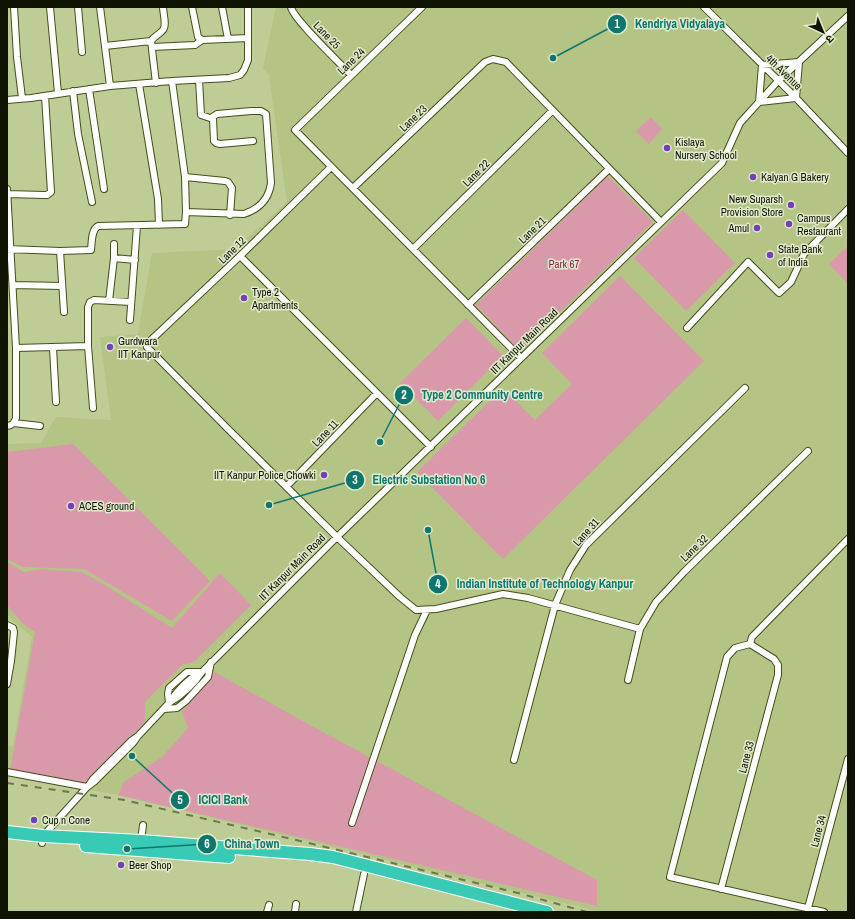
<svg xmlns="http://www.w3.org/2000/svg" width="855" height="919" viewBox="0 0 855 919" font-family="'Archivo Narrow','Noto Sans Devanagari',sans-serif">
  <rect width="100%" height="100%" fill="#becd95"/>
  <path fill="#b3c485" d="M 276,7 L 848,7 L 848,912 L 601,912 L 118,795 L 7,775 L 7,746 L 13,746 L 32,637 L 7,615 L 7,444 L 41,443 L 56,417 L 111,420 L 100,337 L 138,334 L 152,253 L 235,249 L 287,202 L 269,76 L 263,68 Z"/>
  <path fill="#d999ab" d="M 651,117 L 662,129 L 649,144 L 636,131 Z
    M 608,176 L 653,222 L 520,351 L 476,305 Z
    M 683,210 L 735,263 L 686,311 L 634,258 Z
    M 848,246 L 848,284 L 829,264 Z
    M 620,276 L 704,361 L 503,559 L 417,472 L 503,388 L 535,420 L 572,384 L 542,353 Z
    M 466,318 L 503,356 L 438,421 L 400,383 Z
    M 73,444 L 210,581 L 172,621 L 84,569 L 23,567 L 7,559 L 7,452 Z
    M 7,562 L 24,572 L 41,569 L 82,572 L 102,583 L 172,628 L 220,573 L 251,605 L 194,662 L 182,665 L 145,702 L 145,722 L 83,786 L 10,771 L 35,632 L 22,623 L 7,605 Z
    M 215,672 L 299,719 L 597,880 L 597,906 L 118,795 L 124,782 L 162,757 L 188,728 L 182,712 Z"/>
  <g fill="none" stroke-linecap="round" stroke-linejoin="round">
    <defs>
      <path id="street" d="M 14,7 L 17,57 L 22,98
        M 50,7 L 58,93
        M 78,7 L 82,52
        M 100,7 L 110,86
        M 192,7 L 198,37 L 202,40 L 248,38
        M 222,7 L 228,39
        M 291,7 C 293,19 340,63 351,75
        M 422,7 L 295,130 L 521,358
        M 704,7 L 796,98 L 848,153
        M 105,46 L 151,41
        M 152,47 L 195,45 L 202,40
        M 199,80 L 201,115 L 213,119 L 214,141 L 216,143 L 220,144 L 253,141
        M 156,83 L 151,41 C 154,36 159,35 163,30 C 167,25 163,13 163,7
        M 139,84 L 158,199 L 159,225
        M 89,89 L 104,189
        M 73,91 L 78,134 L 92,202
        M 796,98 L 799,62
        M 7,100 L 31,98 L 110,86 L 172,81 L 229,78 L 240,75 L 244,70 L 248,60 L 248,7
        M 759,102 L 762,65 L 799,62
        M 759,102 L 796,98
        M 331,167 L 240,256 L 149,342 L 147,347 L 227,428 L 337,537 L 400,597 L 416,610 L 436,609 L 503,594 L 528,598 L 640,629
        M 185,177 L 225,181 L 228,182 L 232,188 L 230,215
        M 353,188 L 485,62 L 493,59 L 506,62 L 661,222
        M 7,189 L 16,348 L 16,418 C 14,423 13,425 7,426
        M 7,194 L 44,195 L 47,195 L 51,192 L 45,96
        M 186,212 L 244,214 C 259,209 269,199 271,183 L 266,114 L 261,111 L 251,111 L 217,114 L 211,118
        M 7,249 L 60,251 L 91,250 C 92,242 91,230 98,226 L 185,224 L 186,212 L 185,177 L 172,81
        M 413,249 L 552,111
        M 60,251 L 64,312
        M 240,256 L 431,447
        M 114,258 L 135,260
        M 13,285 L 62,286
        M 109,301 L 114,258 L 114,244
        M 468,305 L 609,169
        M 130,320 L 137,226
        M 687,328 L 748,262 L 779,293 L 791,282 L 804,254 L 848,209
        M 88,346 L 88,307 L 90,302 L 94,300 L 131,302
        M 16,348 L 88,346 L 93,408
        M 53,348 L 56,402
        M 14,423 L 40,426
        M 287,486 L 377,393
        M 7,625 L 13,628 L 14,632 L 11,661 L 7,684
        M 202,672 C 189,678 177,691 169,703 C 182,695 194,684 202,672 L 337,537 L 722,163 L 740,123 L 778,81 L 848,16
        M 628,680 L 640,629 L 656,602 L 684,572 L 808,451
        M 164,709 L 177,708 L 186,701 L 208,677 L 211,662
        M 138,736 L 169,703 L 168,694 L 169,688 L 187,672 L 200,672
        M 514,760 L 555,605 L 570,570 L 586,545 L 745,388
        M 7,772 L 87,787
        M 352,823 L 415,635 L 427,610
        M 141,841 L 143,825
        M 42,843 L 43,836 L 87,787 L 95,781 L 133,743 L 138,736 L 131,741 L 93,779 L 89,785
        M 721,889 L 778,675 L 778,665 L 774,659 L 750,644
        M 808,908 L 848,759
        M 267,912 L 269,905
        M 295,912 L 296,904
        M 356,912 L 364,874
        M 824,912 L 670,877 L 727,657 L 735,648 L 750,644 L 752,637 L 848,539"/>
      <path id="highway" d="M 7,832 L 43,836 L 141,841 L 310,854 L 333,857 L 547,912
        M 86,846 L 229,857"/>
    </defs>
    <use href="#street" stroke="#444f1a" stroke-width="8"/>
    <use href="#highway" stroke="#fff" stroke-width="14"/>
    <use href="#street" stroke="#fff" stroke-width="6"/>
    <use href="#highway" stroke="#38cab4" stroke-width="12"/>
    <path stroke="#6d7650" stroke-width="2" stroke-dasharray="7 7" stroke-linecap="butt" d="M 7,783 L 124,800 L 296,840 L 518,893 L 587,912"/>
  </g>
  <g fill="#7540b7" stroke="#e1eacd" stroke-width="1.5">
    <circle cx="667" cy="148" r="4"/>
    <circle cx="753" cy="177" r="4"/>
    <circle cx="791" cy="205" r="4"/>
    <circle cx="789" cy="224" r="4"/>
    <circle cx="757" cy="228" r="4"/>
    <circle cx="770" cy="255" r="4"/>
    <circle cx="244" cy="298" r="4"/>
    <circle cx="110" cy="347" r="4"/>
    <circle cx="324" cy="475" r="4"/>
    <circle cx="71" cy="506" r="4"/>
    <circle cx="34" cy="820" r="4"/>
    <circle cx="121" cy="865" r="4"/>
  </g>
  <g text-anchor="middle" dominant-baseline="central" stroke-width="3" stroke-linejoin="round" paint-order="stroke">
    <g font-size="11" fill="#0f1301" stroke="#e1eacd">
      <text transform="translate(327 35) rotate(46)">Lane 25</text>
      <text transform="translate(351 61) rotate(-44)">Lane 24</text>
      <text transform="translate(784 72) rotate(44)">4th Avenue</text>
      <text transform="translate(413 118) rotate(-44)">Lane 23</text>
      <text transform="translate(476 173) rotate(-45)">Lane 22</text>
      <text transform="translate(532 230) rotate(-44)">Lane 21</text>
      <text transform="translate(232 250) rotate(-44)">Lane 12</text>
      <text transform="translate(524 341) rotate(-44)">IIT Kanpur Main Road</text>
      <text transform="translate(325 433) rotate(-46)">Lane 11</text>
      <text transform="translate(586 532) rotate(-48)">Lane 31</text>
      <text transform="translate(694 548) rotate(-44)">Lane 32</text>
      <text transform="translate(292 567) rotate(-45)">IIT Kanpur Main Road</text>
      <text transform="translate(746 757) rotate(-75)">Lane 33</text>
      <text transform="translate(818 831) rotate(-75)">Lane 34</text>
    </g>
    <g font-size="11" fill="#0f1301" stroke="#e1eacd" text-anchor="start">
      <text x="675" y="142">Kislaya<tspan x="675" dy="13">Nursery School</tspan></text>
      <text x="761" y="177">Kalyan G Bakery</text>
      <text x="783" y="199" text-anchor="end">New Suparsh<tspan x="783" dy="13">Provision Store</tspan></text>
      <text x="797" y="218">Campus<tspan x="797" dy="13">Restaurant</tspan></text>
      <text x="749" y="228" text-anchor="end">Amul</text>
      <text x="778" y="249">State Bank<tspan x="778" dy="13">of India</tspan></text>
      <text x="252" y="292">Type 2<tspan x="252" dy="13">Apartments</tspan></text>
      <text x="118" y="341">Gurdwara<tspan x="118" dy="13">IIT Kanpur</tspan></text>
      <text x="316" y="475" text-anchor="end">IIT Kanpur Police Chowki</text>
      <text x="79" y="506">ACES ground</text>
      <text x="42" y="820">Cup n Cone</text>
      <text x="129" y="865">Beer Shop</text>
    </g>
    <g font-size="11" fill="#85264b" stroke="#e1eacd">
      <text x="564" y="264">Park 67</text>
    </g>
  </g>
  <path fill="none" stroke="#0f766e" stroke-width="1.5" d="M553 58L617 24M380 442L404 395M269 505L355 480M428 530L438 584M132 756L180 800M127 849L207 844"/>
  <g fill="#0f766e" stroke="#e1eacd" stroke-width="1.5">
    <circle cx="553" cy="58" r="4"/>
    <circle cx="380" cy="442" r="4"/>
    <circle cx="269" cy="505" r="4"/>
    <circle cx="428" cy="530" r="4"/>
    <circle cx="132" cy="756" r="4"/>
    <circle cx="127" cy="849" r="4"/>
    <circle cx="617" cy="24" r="10"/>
    <circle cx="404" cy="395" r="10"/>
    <circle cx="355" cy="480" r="10"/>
    <circle cx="438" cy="584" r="10"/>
    <circle cx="180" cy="800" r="10"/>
    <circle cx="207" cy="844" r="10"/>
  </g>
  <g font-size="12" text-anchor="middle" font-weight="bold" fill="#fff">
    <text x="617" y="28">1</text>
    <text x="404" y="399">2</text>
    <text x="355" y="484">3</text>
    <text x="438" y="588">4</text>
    <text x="180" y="804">5</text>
    <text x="207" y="848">6</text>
  </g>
  <g font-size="12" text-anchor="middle" font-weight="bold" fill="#0f766e" stroke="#e1eacd" stroke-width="3" stroke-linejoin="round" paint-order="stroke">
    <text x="680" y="28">Kendriya Vidyalaya</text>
    <text x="482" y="399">Type 2 Community Centre</text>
    <text x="429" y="484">Electric Substation No 6</text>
    <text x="545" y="588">Indian Institute of Technology Kanpur</text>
    <text x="223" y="804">ICICI Bank</text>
    <text x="252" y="848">China Town</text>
  </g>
  <rect width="855" height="919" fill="none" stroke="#0f1301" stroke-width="16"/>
  <g transform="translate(823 32) rotate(136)" stroke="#e1eacd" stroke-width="3" paint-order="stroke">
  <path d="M0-3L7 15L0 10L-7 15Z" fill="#0f1301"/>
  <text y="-6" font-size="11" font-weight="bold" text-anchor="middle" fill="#0f1301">उ</text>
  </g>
</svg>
